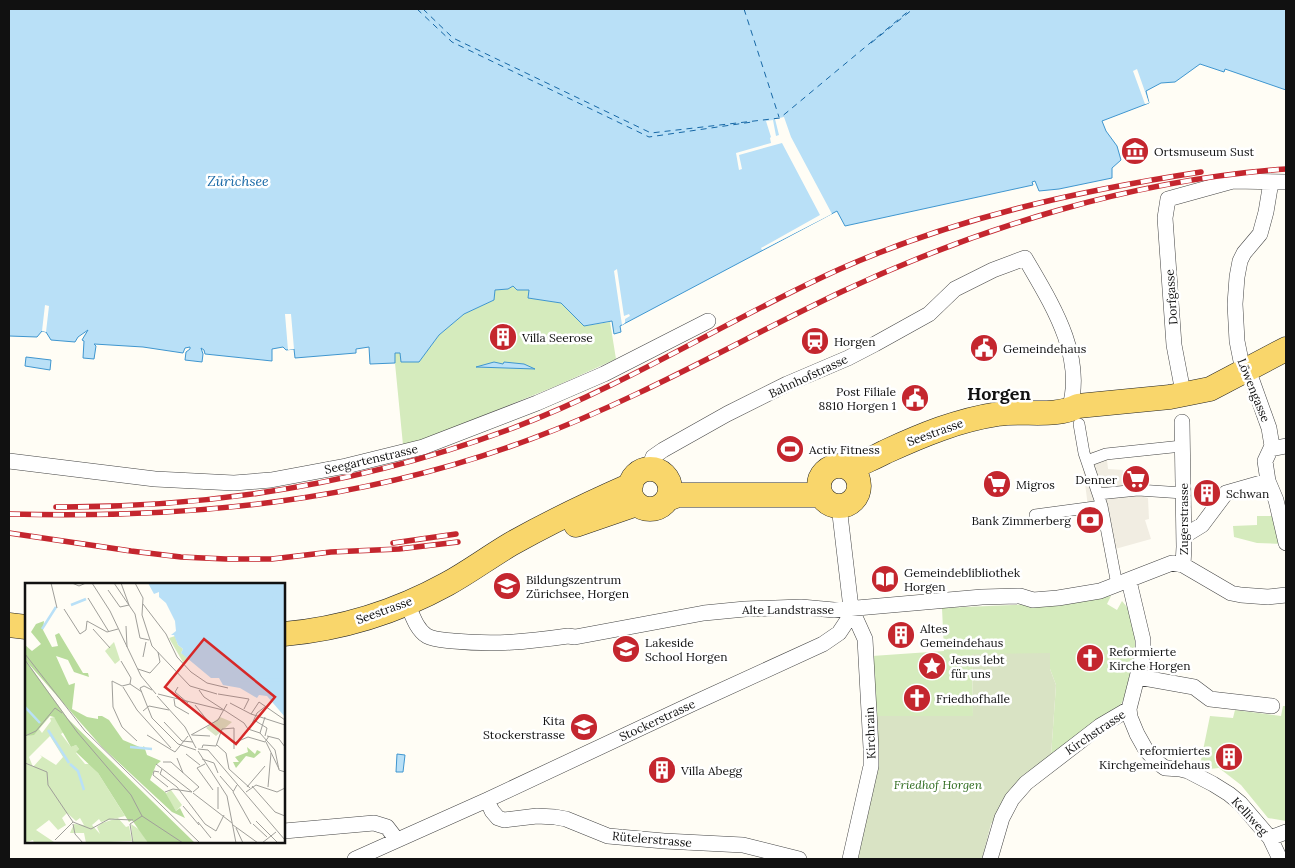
<svg xmlns="http://www.w3.org/2000/svg" width="1295" height="868" viewBox="0 0 1295 868" font-family="Lora,serif">
  <rect width="100%" height="100%" fill="#fffdf5"/>
  <path fill="#d5ebbd" d="M 511,286 L 515,287 L 517,290 L 529,290 L 529,298 L 561,303 L 584,326 L 610,322 L 616,359 L 556,386 L 423,440 L 403,445 L 394,353 L 400,353 L 419,362 L 439,335 L 464,314 L 494,300 L 495,290 L 508,289 Z
    M 1257,516 L 1275,516 L 1282,544 L 1257,543 L 1234,537 L 1233,526 L 1257,525 Z
    M 1111,596 L 1107,604 L 1117,610 L 1122,601 L 1131,612 L 1140,633 L 1135,677 L 1119,708 L 1051,756 L 1056,685 L 1050,669 L 972,654 L 973,716 L 877,716 L 872,656 L 944,651 L 942,608 L 1055,603 Z
    M 1283,706 L 1286,706 L 1286,821 L 1268,818 L 1241,785 L 1219,768 L 1199,770 L 1210,716 L 1233,718 L 1235,710 L 1281,716 Z"/>
  <path fill="#d9e3c4" d="M 1050,653 L 1050,669 L 1056,685 L 1051,756 L 1019,784 L 991,824 L 982,859 L 853,859 C 863,815 880,761 877,716 L 973,716 L 972,654 Z"/>
  <path fill="#f1ede2" d="M 1106,450 L 1108,469 L 1123,470 L 1126,481 L 1128,480 L 1133,484 L 1145,488 L 1144,497 L 1148,498 L 1149,519 L 1145,520 L 1151,539 L 1108,551 L 1107,545 L 1102,545 L 1102,542 L 1105,541 L 1100,512 L 1089,514 L 1081,453 Z"/>
  <path fill="#b9e0f7" stroke="#3f96cf" d="M 9,9 L 1286,9 L 1286,90 L 1225,69 L 1224,72 L 1200,64 L 1175,82 L 1161,83 L 1146,91 L 1149,103 L 1102,121 L 1106,131 L 1117,146 L 1121,160 L 1112,168 L 1112,178 L 1059,189 L 1039,191 L 1035,181 L 1032,182 L 1033,185 L 845,226 L 837,211 L 620,326 L 621,332 L 614,334 L 612,321 L 584,326 L 561,303 L 528,298 L 529,290 L 517,290 L 513,286 L 508,289 L 495,290 L 494,300 L 464,314 L 439,335 L 419,362 L 401,362 L 400,353 L 395,353 L 395,363 L 370,364 L 369,347 L 356,349 L 356,353 L 295,358 L 294,349 L 286,350 L 283,347 L 272,349 L 272,361 L 205,354 L 204,350 L 201,348 L 203,354 L 202,362 L 185,360 L 186,352 L 190,349 L 190,347 L 185,348 L 183,353 L 143,347 L 94,344 L 96,346 L 94,359 L 83,358 L 84,341 L 82,340 L 88,330 L 78,337 L 75,342 L 51,340 L 46,332 L 42,331 L 37,337 L 9,336 Z
    M 26,357 L 51,360 L 50,370 L 25,366 Z
    M 494,362 L 503,364 L 504,362 L 524,364 L 535,369 L 476,367 Z
    M 397,754 L 405,755 L 403,772 L 396,772 Z"/>
  <path fill="#fffdf5" d="M 1137,69 L 1149,103 L 1145,104 L 1133,71 Z
    M 784,117 L 791,137 L 832,214 L 762,250 L 761,248 L 820,215 L 782,143 L 739,155 L 742,169 L 739,170 L 736,153 L 771,143 L 770,138 L 771,137 L 766,121 L 773,120 L 776,136 L 779,135 L 775,119 Z
    M 617,269 L 624,316 L 629,314 L 630,316 L 625,319 L 625,323 L 622,325 L 614,271 Z
    M 45,305 L 49,306 L 46,332 L 42,331 Z
    M 285,314 L 291,314 L 294,349 L 288,350 Z"/>
  <g fill="none" stroke-linecap="round" stroke-linejoin="round">
    <path stroke="#1768a6" stroke-width="1" stroke-dasharray="6 5" stroke-linecap="butt" d="M 417,9 L 452,42 L 649,137 L 752,122
      M 423,9 L 453,38 L 651,133 L 780,118 L 911,9
      M 744,9 L 779,117
      M 871,43 L 913,9"/>
    <defs>
      <path id="pedestrian" d="M 1079,424 L 1084,453 L 1102,506 L 1117,585
        M 1087,461 L 1106,454 L 1182,446
        M 1098,494 L 1138,490 L 1183,493
        M 1035,515 L 1102,506"/>
      <path id="minor" d="M 1271,182 L 1266,212 L 1260,234 L 1244,253 L 1240,261 L 1237,277 L 1235,304 L 1237,341 L 1241,361 L 1250,375 L 1269,428 L 1272,446 L 1265,461 L 1268,481 L 1276,500 L 1286,543
        M 1186,394 L 1182,387 L 1174,345 L 1165,218 L 1168,199 L 1233,181 L 1286,182
        M 1182,422 L 1184,547 L 1183,565
        M 1271,449 L 1286,446
        M 9,461 L 155,479 L 234,483 L 271,480 L 346,466 L 423,447 L 537,403 L 604,374 L 708,321
        M 648,470 L 653,457 L 663,450 L 727,414 L 787,384 L 848,358 L 875,344 L 929,314 L 955,289 L 993,270 L 1025,258 C 1051,303 1086,356 1069,410
        M 1184,536 L 1202,525 L 1226,493 L 1268,481
        M 1129,581 L 1143,640 L 1143,654 L 1129,709 L 1130,717 L 1137,734 L 1146,750 L 1157,762 L 1165,768 L 1180,769 L 1188,771 L 1213,784 L 1229,794 L 1240,803 L 1270,838 L 1280,859
        M 407,603 C 412,614 416,629 427,636 C 434,640 445,640 453,641 C 495,645 526,642 568,636 L 575,637 L 704,613 L 745,609 L 801,607 L 834,610 L 982,597 L 1020,596 L 1033,600 L 1058,598 L 1100,591 L 1172,563 L 1183,565 L 1231,593 L 1241,595 L 1268,597 L 1286,595
        M 1138,677 L 1194,687 L 1210,699 L 1272,706
        M 487,800 L 492,811 L 498,818 L 504,820 L 537,816 L 555,817 L 566,819 L 608,836 L 664,841 L 743,845 L 799,859
        M 284,831 L 374,823 L 387,827 L 397,840
        M 1270,838 L 1286,832
        M 355,859 L 487,800 L 694,703 L 823,644 L 839,633 L 847,621 L 851,608 L 839,506
        M 850,859 L 871,766 L 871,748 L 865,639 L 851,608
        M 990,859 L 1002,818 L 1012,799 L 1026,783 L 1100,726 L 1129,709"/>
      <path id="primary" d="M819 486a20 20 0 1 1 40 0a20 20 0 1 1-40 0Z
        M 850,469 C 861,463 874,458 885,452 C 922,435 958,420 998,414 C 1024,410 1055,418 1078,406 L 1170,397 L 1210,389 L 1286,349
        M630 489a20 20 0 1 1 40 0a20 20 0 1 1-40 0Z
        M 668,499 L 678,495 L 821,495
        M 576,525 L 637,504
        M 9,625 L 26,627
        M 284,634 C 341,629 396,612 447,584 C 469,572 489,557 511,544 C 550,522 590,503 631,485"/>
    </defs>
    <use href="#pedestrian" stroke="#444" stroke-width="12"/>
    <use href="#minor" stroke="#444" stroke-width="16"/>
    <use href="#primary" stroke="#222" stroke-width="25"/>
    <use href="#pedestrian" stroke="#fff" stroke-width="11"/>
    <use href="#minor" stroke="#fff" stroke-width="15"/>
    <use href="#primary" stroke="#f9d66b" stroke-width="24"/>
    <defs>
      <path id="rail" d="M 56,507 C 212,508 366,483 513,428 C 627,385 729,319 840,269 C 955,218 1077,191 1201,172
        M 9,514 C 188,519 362,502 531,439 C 639,399 738,341 841,292 C 980,227 1133,180 1286,169
        M 9,533 L 131,551 L 181,557 L 226,559 L 272,559 L 331,552 L 399,549 L 458,542
        M 393,543 L 456,534"/>
    </defs>
    <use href="#rail" stroke="#c4262e" stroke-width="5.5"/>
    <use href="#rail" stroke="#fff" stroke-width="4" stroke-dasharray="11" stroke-linecap="butt"/>
  </g>
  <defs>
    <symbol id="museum-disc" viewBox="-11 -11 22 22"><circle r="9.5" fill="#c4262e" stroke="#fff"/><path d="M0-6L6-3V-2H-6V-3ZM-5-1h2V3h-2ZM-1-1h2V3h-2ZM3-1h2V3H3ZM-6 4H6V6H-6Z" fill="#fff"/></symbol>
    <symbol id="building-disc" viewBox="-11 -11 22 22"><circle r="9.5" fill="#c4262e" stroke="#fff"/><path d="M-4-6H4V6H1V3H-1V6H-4ZM-2.5-4.3h1.7v1.8h-1.7ZM.8-4.3h1.7v1.8H.8ZM-2.5-1h1.7V.8h-1.7ZM.8-1h1.7V.8H.8Z" fill="#fff"/></symbol>
    <symbol id="station-disc" viewBox="-11 -11 22 22"><circle r="9.5" fill="#c4262e" stroke="#fff"/><path d="M-3-6H3Q5-6 5-4V2Q5 4 3 4L4.5 6H3L1.5 4h-3L-3 6H-4.5L-3 4Q-5 4-5 2V-4Q-5-6-3-6ZM-3.5-4v3h7v-3ZM-3.5 1v1.5H-2V1ZM2 1v1.5H3.5V1Z" fill="#fff"/></symbol>
    <symbol id="civic-disc" viewBox="-11 -11 22 22"><circle r="9.5" fill="#c4262e" stroke="#fff"/><path d="M-.6-6.5H3V-4.5H.6V-3L4-1V1h2V6H-6V1h2V-1L-.6-3ZM-1.2 2.5V6h2.4V2.5Z" fill="#fff"/></symbol>
    <symbol id="stadium-disc" viewBox="-11 -11 22 22"><circle r="9.5" fill="#c4262e" stroke="#fff"/><path d="M0-5a6.5 5 0 1 0 0 10a6.5 5 0 1 0 0-10ZM-3.5-1.8h7v3.6h-7Z" fill="#fff"/></symbol>
    <symbol id="supermarket-disc" viewBox="-11 -11 22 22"><circle r="9.5" fill="#c4262e" stroke="#fff"/><path d="M-6-5.5h2.5l.6 2H6L4.5 2H-2.5L-4.4-4H-6ZM-1.5 3.2a1.3 1.3 0 1 0 .1 0ZM3 3.2a1.3 1.3 0 1 0 .1 0Z" fill="#fff"/></symbol>
    <symbol id="bank-disc" viewBox="-11 -11 22 22"><circle r="9.5" fill="#c4262e" stroke="#fff"/><path d="M-6-4H6V4H-6ZM0-2.3a2.3 2.3 0 1 0 0 4.6a2.3 2.3 0 1 0 0-4.6Z" fill="#fff"/></symbol>
    <symbol id="library-disc" viewBox="-11 -11 22 22"><circle r="9.5" fill="#c4262e" stroke="#fff"/><path d="M-6-4Q-3-5.5-.7-3.5V5Q-3 3-6 4ZM6-4Q3-5.5 .7-3.5V5Q3 3 6 4Z" fill="#fff"/></symbol>
    <symbol id="school-disc" viewBox="-11 -11 22 22"><circle r="9.5" fill="#c4262e" stroke="#fff"/><path d="M0-5L7-2L0 1L-7-2ZM-4 1L0 2.5L4 1V4Q0 6-4 4Z" fill="#fff"/></symbol>
    <symbol id="church-disc" viewBox="-11 -11 22 22"><circle r="9.5" fill="#c4262e" stroke="#fff"/><path d="M-1.2-6h2.4v3.5h3.3v2.4h-3.3V6h-2.4V-.1h-3.3v-2.4h3.3Z" fill="#fff"/></symbol>
    <symbol id="sight-disc" viewBox="-11 -11 22 22"><circle r="9.5" fill="#c4262e" stroke="#fff"/><path d="M0-6L1.8-2.2L6-1.7L2.9 1.2L3.7 5.4L0 3.3L-3.7 5.4L-2.9 1.2L-6-1.7L-1.8-2.2Z" fill="#fff"/></symbol>
  </defs>
  <g fill-rule="evenodd">
    <use href="#museum-disc" x="1119" y="135" width="32" height="32"/>
    <use href="#building-disc" x="487" y="321" width="32" height="32"/>
    <use href="#station-disc" x="799" y="325" width="32" height="32"/>
    <use href="#civic-disc" x="968" y="332" width="32" height="32"/>
    <use href="#civic-disc" x="899" y="382" width="32" height="32"/>
    <use href="#stadium-disc" x="774" y="433" width="32" height="32"/>
    <use href="#supermarket-disc" x="1120" y="463" width="32" height="32"/>
    <use href="#supermarket-disc" x="981" y="468" width="32" height="32"/>
    <use href="#building-disc" x="1191" y="477" width="32" height="32"/>
    <use href="#bank-disc" x="1074" y="504" width="32" height="32"/>
    <use href="#library-disc" x="869" y="563" width="32" height="32"/>
    <use href="#school-disc" x="491" y="570" width="32" height="32"/>
    <use href="#building-disc" x="885" y="619" width="32" height="32"/>
    <use href="#school-disc" x="610" y="633" width="32" height="32"/>
    <use href="#church-disc" x="1074" y="642" width="32" height="32"/>
    <use href="#sight-disc" x="916" y="650" width="32" height="32"/>
    <use href="#church-disc" x="901" y="682" width="32" height="32"/>
    <use href="#school-disc" x="568" y="711" width="32" height="32"/>
    <use href="#building-disc" x="1213" y="741" width="32" height="32"/>
    <use href="#building-disc" x="646" y="754" width="32" height="32"/>
  </g>
  <g text-anchor="middle" dominant-baseline="central" stroke-width="5" stroke-linejoin="round" paint-order="stroke">
    <g font-size="12" fill="#111" stroke="#fff" text-anchor="start">
      <text x="1154" y="151">Ortsmuseum Sust</text>
      <text x="522" y="337">Villa Seerose</text>
      <text x="834" y="341">Horgen</text>
      <text x="1003" y="348">Gemeindehaus</text>
      <text x="896" y="391" text-anchor="end">Post Filiale<tspan x="896" dy="14">8810 Horgen 1</tspan></text>
      <text x="809" y="449">Activ Fitness</text>
      <text x="1117" y="479" text-anchor="end">Denner</text>
      <text x="1016" y="484">Migros</text>
      <text x="1226" y="493">Schwan</text>
      <text x="1071" y="520" text-anchor="end">Bank Zimmerberg</text>
      <text x="904" y="572">Gemeindeblibliothek<tspan x="904" dy="14">Horgen</tspan></text>
      <text x="526" y="579">Bildungszentrum<tspan x="526" dy="14">Zürichsee, Horgen</tspan></text>
      <text x="920" y="628">Altes<tspan x="920" dy="14">Gemeindehaus</tspan></text>
      <text x="645" y="642">Lakeside<tspan x="645" dy="14">School Horgen</tspan></text>
      <text x="1109" y="651">Reformierte<tspan x="1109" dy="14">Kirche Horgen</tspan></text>
      <text x="951" y="659">Jesus lebt<tspan x="951" dy="14">für uns</tspan></text>
      <text x="936" y="698">Friedhofhalle</text>
      <text x="565" y="720" text-anchor="end">Kita<tspan x="565" dy="14">Stockerstrasse</tspan></text>
      <text x="1210" y="750" text-anchor="end">reformiertes<tspan x="1210" dy="14">Kirchgemeindehaus</tspan></text>
      <text x="681" y="770">Villa Abegg</text>
    </g>
    <g font-size="12" fill="#111" stroke="#fff">
      <text transform="translate(1171 297) rotate(-94)">Dorfgasse</text>
      <text transform="translate(808 376) rotate(-25)">Bahnhofstrasse</text>
      <text transform="translate(1254 390) rotate(68)">Löwengasse</text>
      <text transform="translate(935 432) rotate(-20)">Seestrasse</text>
      <text transform="translate(371 459) rotate(-13)">Seegartenstrasse</text>
      <text transform="translate(1183 519) rotate(-90)">Zugerstrasse</text>
      <text x="788" y="609">Alte Landstrasse</text>
      <text transform="translate(384 610) rotate(-20)">Seestrasse</text>
      <text transform="translate(657 720) rotate(-25)">Stockerstrasse</text>
      <text transform="translate(1095 732) rotate(-34)">Kirchstrasse</text>
      <text transform="translate(870 733) rotate(-92)">Kirchrain</text>
      <text transform="translate(1250 816) rotate(47)">Kelliweg</text>
      <text transform="translate(652 839) rotate(5)">Rütelerstrasse</text>
    </g>
    <g font-size="12" font-style="italic" fill="#2f6b1f" stroke="#fff">
      <text x="938" y="784">Friedhof Horgen</text>
    </g>
    <g font-size="14" font-style="italic" fill="#1768a6" stroke="#fff">
      <text x="238" y="181">Zürichsee</text>
    </g>
    <g font-size="18" font-weight="bold" fill="#111" stroke="#fff">
      <text x="999" y="393">Horgen</text>
    </g>
  </g>
  <g transform="translate(25 583)">
    <rect width="260" height="260" fill="#fffdf5"/>
    <path d="M 150,53 L 153,62 L 158,66 L 156,70 L 164,75 L 159,81 L 144,55 ZM 89,59 L 95,77 L 90,81 L 80,68 ZM 29,134 L 40,148 L 36,151 L 46,164 L 51,162 L 54,166 L 51,170 L 60,181 L 65,181 L 73,190 L 100,233 L 76,239 L 74,236 L 67,242 L 75,251 L 72,244 L 77,240 L 93,235 L 101,244 L 104,243 L 107,258 L 61,260 L 59,250 L 45,250 L 49,241 L 59,242 L 55,235 L 51,238 L 42,230 L 37,235 L 41,242 L 33,247 L 24,237 L 11,247 L 29,259 L 39,259 L 9,260 L 8,257 L 0,260 L 0,154 L 14,146 L 17,150 L 26,138 L 25,135 ZM 25,153 L 38,174 L 31,182 L 15,172 L 17,174 L 8,184 L 4,174 ZM 146,207 L 157,222 L 151,228 L 140,211 ZM 106,241 L 115,247 L 123,260 L 108,260 Z" fill="#d5ebbd" fill-rule="evenodd"/>
    <path d="M 19,38 L 18,47 L 27,64 L 33,63 L 30,52 L 34,50 L 58,90 L 63,90 L 64,94 L 49,89 L 43,77 L 31,73 L 44,102 L 50,100 L 47,126 L 62,134 L 73,136 L 73,133 L 77,133 L 84,137 L 98,157 L 117,165 L 119,163 L 122,172 L 136,178 L 131,182 L 125,197 L 140,209 L 151,228 L 155,225 L 160,235 L 147,229 L 77,164 L 2,79 L 43,136 L 170,260 L 123,260 L 107,237 L 104,239 L 73,190 L 51,169 L 54,166 L 51,162 L 46,164 L 29,134 L 25,133 L 9,152 L 0,153 L 0,62 L 7,68 L 16,61 L 6,49 L 11,41 ZM 222,164 L 230,171 L 232,167 L 236,169 L 229,175 L 221,173 L 211,185 L 208,179 L 214,179 L 210,174 L 223,169 Z" fill="#b9dc9c"/>
    <path d="M 195,134 L 207,139 L 191,153 L 181,145 Z" fill="#d9e3c4"/>
    <path d="M 123,0 L 260,0 L 260,134 L 242,113 L 234,112 L 232,115 L 215,105 L 198,102 L 194,95 L 186,95 L 156,70 L 158,66 L 153,62 L 149,52 L 146,52 L 151,48 L 150,38 L 141,20 L 134,14 L 134,9 L 129,11 Z" fill="#b9e0f7"/>
    <path fill="none" stroke="#b9e0f7" stroke-width="2.5" d="M 184,0 L 202,78 L 209,92 L 216,97 L 260,97M 46,22 L 61,16M 17,46 L 31,24M 216,97 L 254,0M 0,124 L 15,140M 23,147 L 44,180M 105,164 L 127,166M 45,181 L 53,188 L 59,207"/>
    <path fill="none" stroke="#a09f9a" stroke-width="1" d="M 26,0 L 32,25M 47,0 L 54,3 L 61,0M 67,0 L 85,28 L 116,93 L 131,111M 89,0 L 110,31 L 115,55 L 124,57M 110,0 L 118,15 L 117,32 L 127,63 L 165,103 L 192,111M 83,7 L 95,24 L 104,22 L 96,0M 63,15 L 84,49M 118,21 L 141,51 L 152,74 L 166,89 L 182,100 L 203,105M 39,26 L 55,51 L 61,47 L 62,38 L 82,49 L 93,46M 101,43 L 102,64M 68,46 L 85,65M 0,71 L 60,148 L 175,260M 118,74 L 121,59M 0,77 L 52,149 L 106,212 L 117,233M 96,78 L 106,95 L 105,101M 113,86 L 125,90 L 135,79 L 133,69M 98,104 L 112,127 L 146,165M 153,104 L 150,109 L 163,120M 127,107 L 119,103 L 115,105 L 127,135 L 153,161 L 171,167M 174,107 L 179,114 L 219,140M 133,111 L 198,127M 193,111 L 224,116 L 219,126M 132,113 L 160,144 L 171,165M 149,116 L 150,123 L 164,131M 205,120 L 226,131 L 260,142M 170,122 L 186,142M 118,128 L 124,123 L 144,127M 226,131 L 234,119 L 260,137M 229,137 L 242,145 L 240,153M 139,139 L 157,158 L 168,159M 219,140 L 223,146 L 235,150M 224,147 L 232,130 L 241,123M 235,150 L 250,167 L 254,187 L 260,189M 235,150 L 240,134M 122,152 L 150,169 L 163,153M 166,152 L 193,137 L 202,121M 167,152 L 185,153M 0,153 L 11,148 L 30,125 L 37,130M 242,153 L 254,156 L 260,164M 112,158 L 97,144 L 88,124 L 87,98 L 97,103 L 105,101 L 117,109M 211,159 L 223,154 L 240,159 L 244,153M 241,159 L 254,186M 192,162 L 201,170 L 204,186 L 225,205M 177,165 L 178,162 L 191,163 L 197,146 L 209,145M 173,166 L 183,167 L 260,257M 209,166 L 209,145M 173,168 L 202,213 L 211,260M 161,171 L 175,182M 152,175 L 158,190M 177,176 L 189,180 L 193,190M 138,179 L 146,179 L 174,204 L 168,209M 0,180 L 22,189 L 23,202 L 48,239M 131,181 L 167,209M 180,181 L 172,185 L 188,207M 137,186 L 135,191 L 152,204 L 180,241 L 191,248M 134,189 L 129,188 L 128,192 L 143,204M 195,193 L 208,208M 212,202 L 208,209 L 226,241M 227,203 L 250,229 L 260,233M 193,204 L 193,226M 222,204 L 240,183M 243,204 L 246,170M 140,209 L 148,206 L 167,209M 221,209 L 231,202 L 252,209 L 260,205M 168,210 L 207,240M 158,223 L 174,242M 231,238 L 253,260M 48,239 L 66,246 L 84,236 L 108,237M 173,239 L 186,255M 48,241 L 50,251 L 58,260M 228,241 L 242,254M 208,242 L 233,260M 211,245 L 218,260M 191,248 L 199,232M 30,257 L 48,239M 108,260 L 105,241 L 117,233 L 158,260M 237,260 L 251,249"/>
    <path fill="#d62828" fill-opacity="0.15" stroke="#d62828" stroke-width="2.5" d="M 179,56 L 250,114 L 211,161 L 140,104 Z"/>
    <rect width="260" height="260" fill="none" stroke="#111" stroke-width="2.5"/>
  </g>
  <rect width="1295" height="868" fill="none" stroke="#111111" stroke-width="20"/>
</svg>
